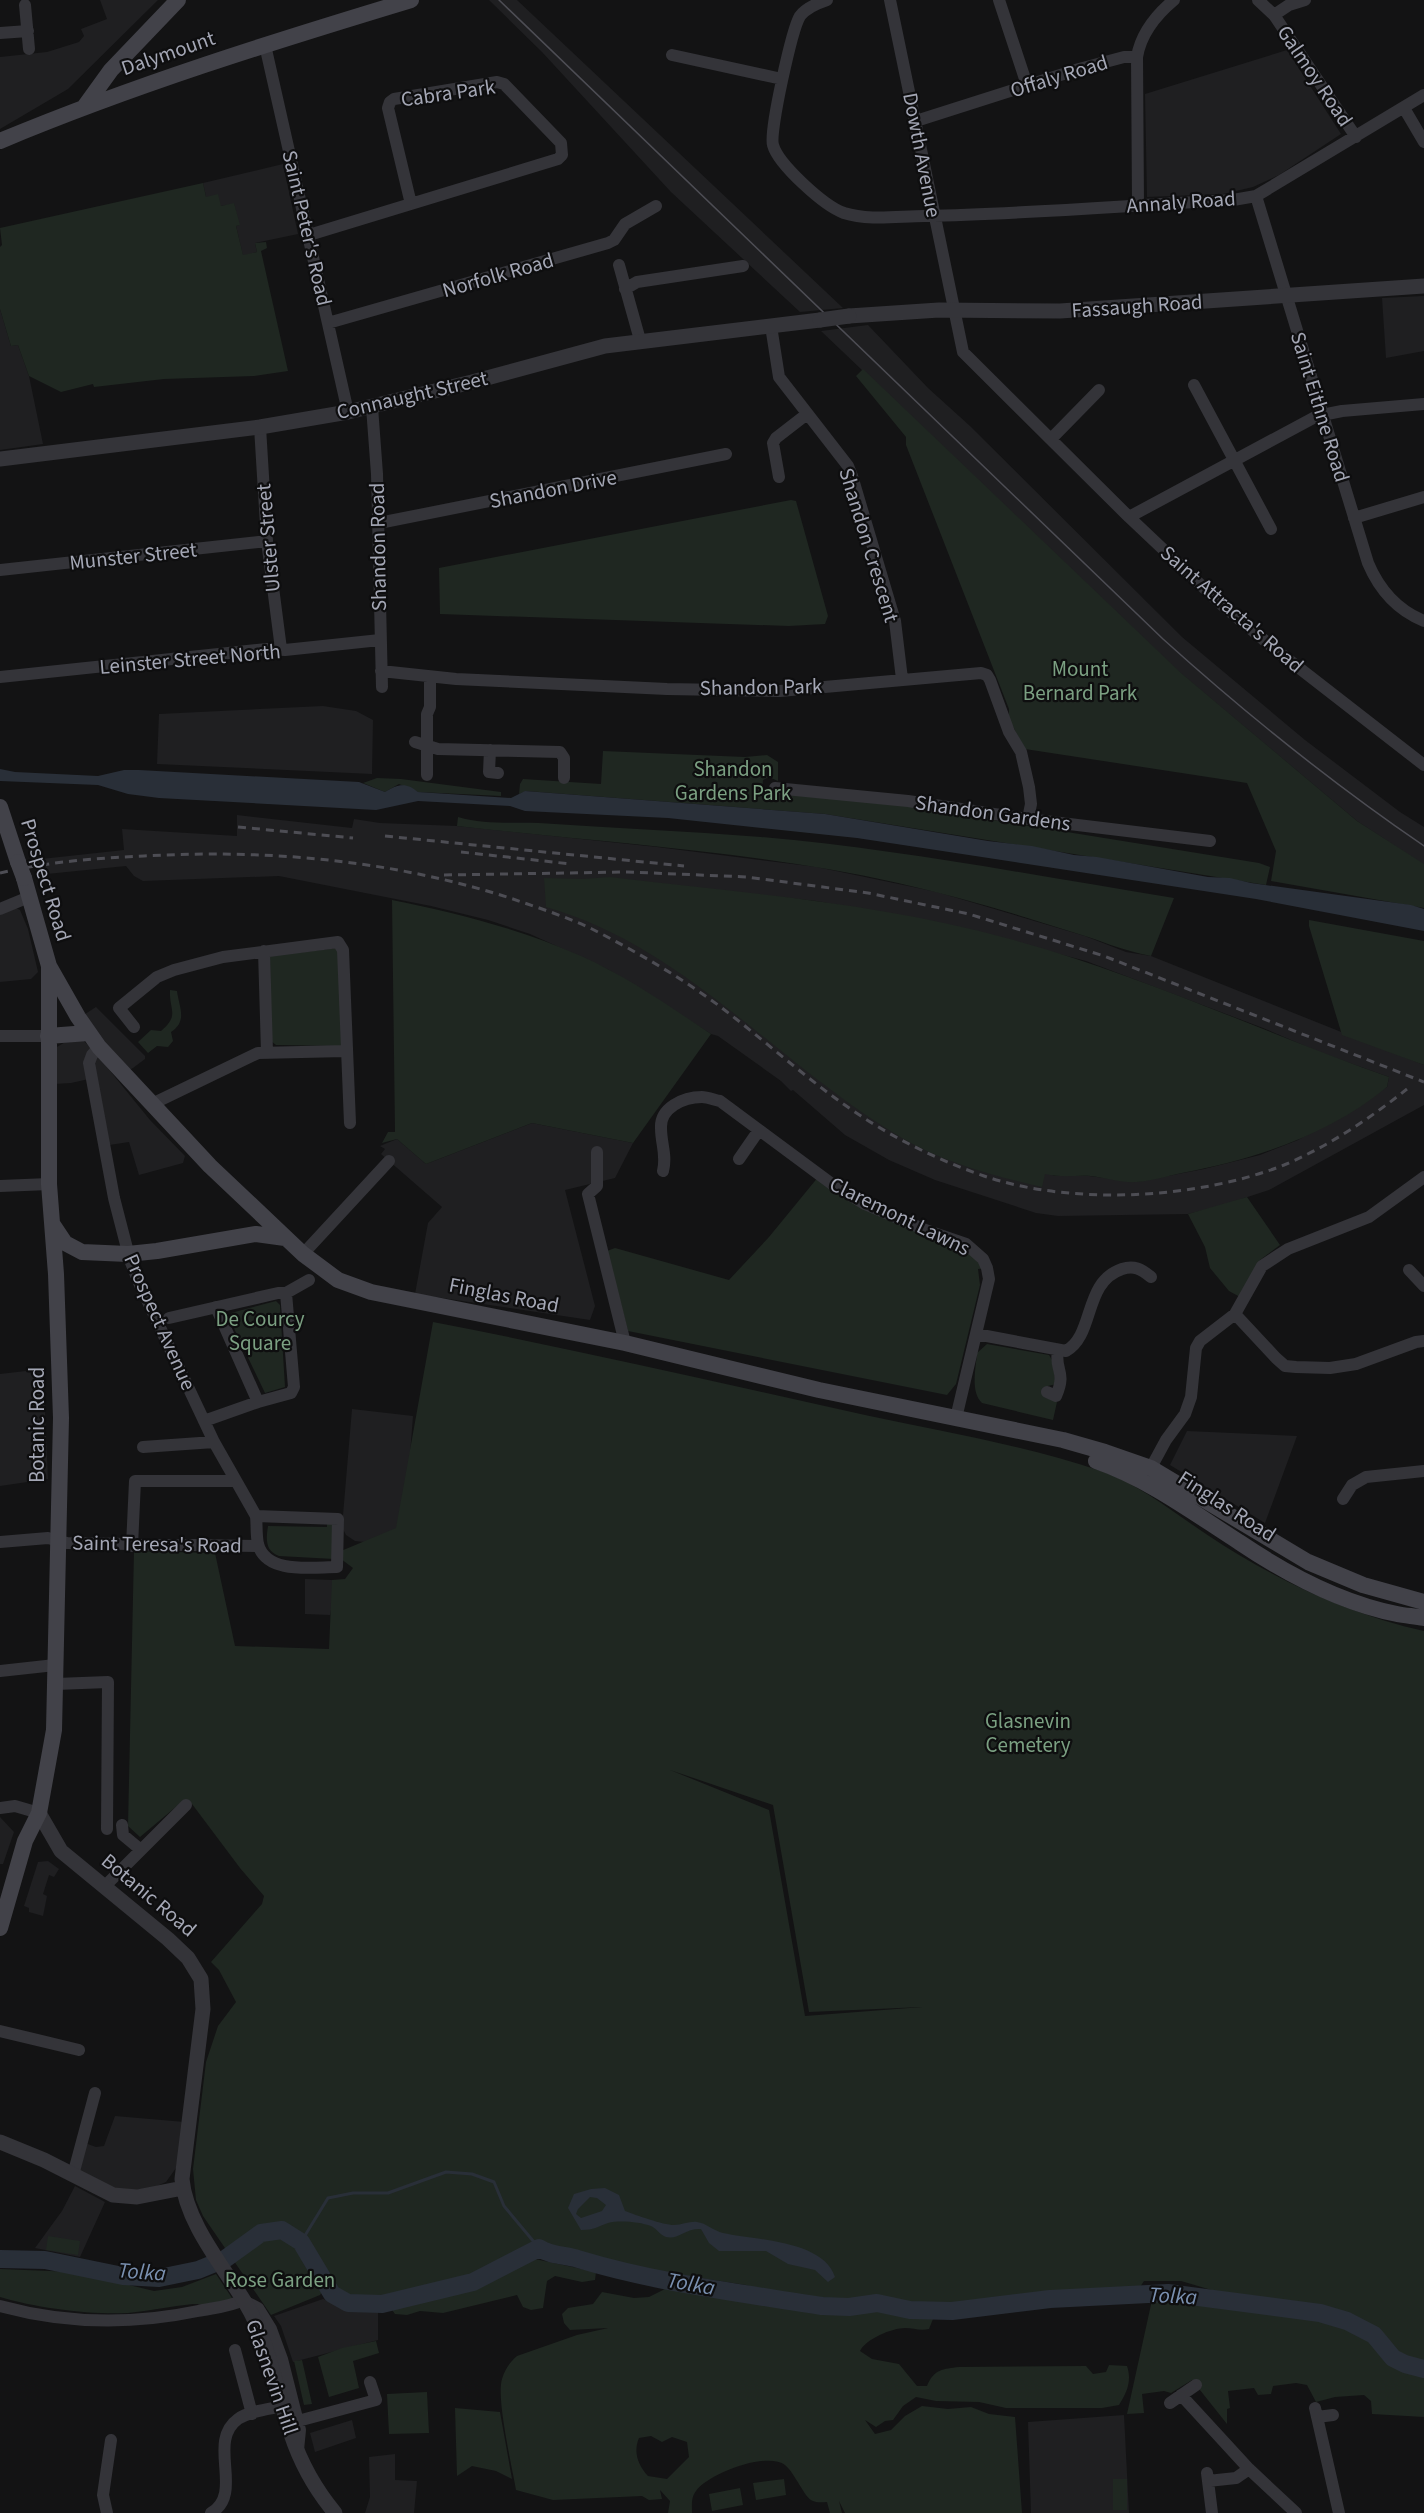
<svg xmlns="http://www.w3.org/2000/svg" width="1424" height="2513" viewBox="0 0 1424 2513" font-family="'Source Sans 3',sans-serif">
  <rect width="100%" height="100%" fill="#131314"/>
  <path fill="#1f1f21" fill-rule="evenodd" d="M 100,0 L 158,0 L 68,89 L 0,129 L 0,57 L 47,52 L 79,42 L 84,36 L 81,29 L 107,19 Z
    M 489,0 L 517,0 L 843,308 L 800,312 L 671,192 L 542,52 Z
    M 1287,50 L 1341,134 L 1279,175 L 1253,187 L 1223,194 L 1147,197 L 1145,94 Z
    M 283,164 L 298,234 L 255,243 L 257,252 L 243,256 L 236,226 L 239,225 L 234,204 L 221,206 L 206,197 L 203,183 Z
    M 1424,296 L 1424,351 L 1386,358 L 1382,298 Z
    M 0,309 L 11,346 L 18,345 L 29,376 L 43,444 L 0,450 Z
    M 868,325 L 928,388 L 970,426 L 1182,637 L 1305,740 L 1400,812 L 1424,827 L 1424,865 L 1357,821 L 1178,671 L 821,331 Z
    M 323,706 L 356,711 L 373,720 L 372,774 L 157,764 L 159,714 Z
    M 237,815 L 352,828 L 354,819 L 380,823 L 457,826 L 657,847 L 817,867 L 937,892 L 1085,936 L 1126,952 L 1151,956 L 1424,1065 L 1424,1105 L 1269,1190 L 1220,1206 L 1188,1214 L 1058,1216 L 1036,1213 L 935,1180 L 889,1160 L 845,1135 L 793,1090 L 791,1091 L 781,1081 L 718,1036 L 711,1034 L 609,970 L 530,934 L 488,920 L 431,906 L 279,876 L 143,881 L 134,876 L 126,866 L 37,875 L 32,860 L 124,850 L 122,829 L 237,836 ZM 612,878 L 816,901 L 936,922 L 1086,961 L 1263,1028 L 1319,1052 L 1389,1077 L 1387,1087 L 1298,1140 L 1260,1155 L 1204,1169 L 1136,1182 L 1089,1176 L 1054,1176 Z
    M 16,908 L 20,910 L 28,929 L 38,972 L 31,979 L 0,982 L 0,912 Z
    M 96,1007 L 145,1056 L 145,1059 L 133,1068 L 127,1071 L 82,1016 Z
    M 69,1040 L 83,1040 L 93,1050 L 150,1120 L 185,1156 L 183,1163 L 139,1175 L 129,1142 L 103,1146 L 89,1079 L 71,1083 L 54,1084 L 55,1048 Z
    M 532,1123 L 633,1143 L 615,1178 L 565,1190 L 595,1306 L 590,1320 L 415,1294 L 428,1223 L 442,1207 L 381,1154 L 385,1149 L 380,1146 L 397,1139 L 426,1164 Z
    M 43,1369 L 48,1479 L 0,1486 L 0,1374 Z
    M 352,1409 L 413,1416 L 404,1533 L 373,1543 L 355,1541 L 346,1535 L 342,1527 Z
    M 1187,1431 L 1297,1436 L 1265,1523 L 1170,1465 Z
    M 305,1579 L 332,1580 L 333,1600 L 330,1615 L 305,1614 Z
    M 0,1817 L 14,1832 L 3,1864 L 0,1864 Z
    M 48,1861 L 59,1869 L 54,1877 L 49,1875 L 43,1894 L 47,1896 L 43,1916 L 29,1912 L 29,1908 L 24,1906 L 38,1862 Z
    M 115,2116 L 185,2122 L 176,2168 L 166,2182 L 150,2189 L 118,2191 L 75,2172 L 82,2142 L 96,2147 L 104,2146 Z
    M 75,2186 L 105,2202 L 80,2257 L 35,2248 L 62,2211 Z
    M 323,2299 L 345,2307 L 378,2311 L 378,2340 L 293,2362 L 281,2326 L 274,2316 Z
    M 1124,2415 L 1129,2513 L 1031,2513 L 1028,2422 Z
    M 352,2420 L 356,2438 L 315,2452 L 310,2433 Z
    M 395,2454 L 395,2480 L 417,2481 L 414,2513 L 365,2513 L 370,2497 L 369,2457 Z"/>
  <path fill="#1f2721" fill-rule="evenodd" d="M 203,183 L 206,197 L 218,194 L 221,206 L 234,203 L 240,225 L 236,226 L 243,255 L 257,252 L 255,243 L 266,242 L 267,248 L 261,251 L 288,371 L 254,376 L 164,379 L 94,387 L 93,384 L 61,392 L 29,376 L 18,345 L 11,346 L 0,309 L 0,247 L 2,245 L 0,228 Z
    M 863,369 L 1181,673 L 1357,821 L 1424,864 L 1424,908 L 1271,881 L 1276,851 L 1247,783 L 1025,749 L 1009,719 L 1009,709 L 906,445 L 906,437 L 856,376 Z
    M 791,500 L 796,501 L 828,616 L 825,624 L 789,626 L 440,614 L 439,568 Z
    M 603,751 L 745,757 L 767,755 L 778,762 L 778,781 L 769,777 L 763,780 L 762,791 L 906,806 L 1259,863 L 1270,867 L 1266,885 L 825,814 L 526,791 L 519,794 L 520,784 L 523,779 L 601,784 Z
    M 377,778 L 401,779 L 501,792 L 501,796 L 418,792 L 399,784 L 385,792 L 363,783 Z
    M 458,817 C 484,825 511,822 539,823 C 613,828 687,831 761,837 C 899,849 1037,876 1174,898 L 1151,956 C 1123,951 1097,939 1069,931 C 1013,913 956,896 898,883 C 754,851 604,843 457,826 Z
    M 610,877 C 743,893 879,903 1010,939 C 1140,974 1262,1032 1389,1077 L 1387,1087 C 1329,1135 1255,1159 1182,1173 C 1167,1176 1152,1181 1137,1182 C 1122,1183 1106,1178 1091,1176 C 1076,1175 1061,1178 1045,1174 L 1042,1187 C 994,1176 945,1163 902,1138 C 779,1066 686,947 546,907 L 544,878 L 583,879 Z
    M 392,900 C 456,913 521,929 581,956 C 628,977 669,1006 711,1034 L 633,1143 L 532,1123 L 426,1164 L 397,1139 L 382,1143 L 388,1132 L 395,1132 Z
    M 1309,920 L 1424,941 L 1424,1065 L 1342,1035 L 1309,926 Z
    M 338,948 L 342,1046 L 276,1045 L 271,1041 L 270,956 Z
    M 170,990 L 177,991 C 179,1007 188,1021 171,1032 L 173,1041 L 168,1047 L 157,1046 L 148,1053 L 138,1042 L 151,1030 L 161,1031 C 180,1015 169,1010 170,990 Z
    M 819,1176 L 832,1184 L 966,1244 L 987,1268 L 978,1269 L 980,1285 L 956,1384 L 947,1395 L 628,1331 L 607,1251 L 615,1248 L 729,1280 L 769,1237 Z
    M 1247,1197 L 1280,1245 L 1260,1260 L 1240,1297 L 1229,1291 L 1210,1268 L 1205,1247 L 1188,1214 Z
    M 276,1301 L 280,1305 L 285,1387 L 265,1393 L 230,1320 L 231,1313 Z
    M 433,1322 C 578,1350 721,1383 865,1415 C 944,1432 1024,1445 1101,1471 C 1141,1485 1174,1513 1209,1536 C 1274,1579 1347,1614 1424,1631 L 1424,2417 L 1372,2414 L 1371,2401 L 1364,2395 L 1335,2397 L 1316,2402 L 1307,2385 L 1296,2383 L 1273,2386 L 1271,2394 L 1258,2395 L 1254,2388 L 1228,2391 L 1230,2408 L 1227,2409 L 1227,2424 L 1192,2380 L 1171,2393 L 1164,2391 L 1142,2394 L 1144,2413 L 1127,2414 L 1152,2300 L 1156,2300 L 1156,2295 L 1205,2299 L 1335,2318 L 1337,2309 L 1242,2299 L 1181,2281 L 1144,2281 L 1138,2290 L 1059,2291 L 924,2308 L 874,2296 L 843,2302 L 823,2299 L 794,2303 L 768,2291 L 746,2285 L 623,2266 L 542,2244 L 472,2277 L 378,2298 L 358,2300 L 328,2284 L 320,2295 L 271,2315 L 203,2216 L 196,2200 L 193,2169 L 206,2062 L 218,2026 L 236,2002 L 219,1970 L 211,1962 L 262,1904 L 264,1896 L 240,1868 L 192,1804 L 186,1805 L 184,1800 L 140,1837 L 128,1826 L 134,1551 L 215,1553 L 235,1646 L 329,1649 L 332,1580 L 345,1579 L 353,1568 L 341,1559 L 341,1551 L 396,1528 ZM 670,1770 L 773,1805 L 809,2012 L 922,2007 L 805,2016 L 769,1810 Z
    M 987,1344 L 1049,1355 L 1052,1360 L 1056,1384 L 1048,1386 L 1044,1397 L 1057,1402 L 1053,1420 L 982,1403 C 970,1392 976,1368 977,1353 Z
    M 327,1524 L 335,1524 L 334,1559 L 279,1556 C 265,1551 266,1539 268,1526 L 327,1527 Z
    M 48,2236 L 80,2241 L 78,2255 L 46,2250 Z
    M 535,2259 L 596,2272 L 595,2280 L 582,2282 L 555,2276 L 547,2281 L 543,2308 L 531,2310 L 523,2307 L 517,2295 L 443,2313 L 420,2311 L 407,2315 L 395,2314 L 390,2307 L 476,2288 Z
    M 0,2269 L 75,2272 L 154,2291 L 182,2287 L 216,2274 L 232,2298 C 223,2309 206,2303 193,2304 C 171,2306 150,2311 128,2313 C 91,2315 36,2308 0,2297 Z
    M 667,2288 L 803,2309 L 844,2314 L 889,2311 L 916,2318 L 933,2319 L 929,2329 C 919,2331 914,2328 905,2328 C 892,2328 866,2339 860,2351 L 872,2359 L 899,2364 L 917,2386 L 927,2386 C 934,2369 943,2369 959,2367 L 1086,2366 L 1093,2374 L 1106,2372 L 1109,2365 L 1127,2366 C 1132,2381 1127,2392 1119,2405 L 1102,2408 L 1006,2408 L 979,2402 L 936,2401 L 916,2397 L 903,2406 L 893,2420 L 885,2421 L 876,2427 L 865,2420 L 875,2434 L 891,2430 L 905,2416 L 922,2406 L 948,2409 L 971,2407 L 989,2414 L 1015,2417 L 1022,2513 L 845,2513 L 839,2501 L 842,2513 L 830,2513 L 827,2502 C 823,2502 817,2503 813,2501 C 805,2499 795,2473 785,2465 C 767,2451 708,2474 696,2491 C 691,2497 692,2505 692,2513 L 668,2513 L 670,2501 L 660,2490 L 662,2499 L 649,2500 L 642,2496 L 553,2500 L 516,2490 C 512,2466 496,2399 502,2379 C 505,2369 510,2362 517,2356 L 577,2335 L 608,2328 L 570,2330 L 564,2323 L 562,2314 L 568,2308 L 593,2304 L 602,2292 L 634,2298 L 649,2297 ZM 651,2436 L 662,2442 L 672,2437 L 687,2442 L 689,2457 L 667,2479 L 648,2476 C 638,2465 633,2452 639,2438 Z
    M 376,2341 L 379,2353 L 353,2361 L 359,2388 L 329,2397 L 318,2357 L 342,2348 Z
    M 302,2360 L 312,2404 L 304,2405 L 294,2361 Z
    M 427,2392 L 429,2433 L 389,2434 L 387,2394 Z
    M 455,2408 L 500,2412 L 512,2479 L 496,2471 L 472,2466 L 457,2476 Z
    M 784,2479 L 786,2495 L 756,2500 L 753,2483 Z
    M 1113,2479 L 1127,2479 L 1127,2510 L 1113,2510 Z
    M 740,2488 L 743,2505 L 712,2511 L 709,2494 Z"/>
  <path fill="#292f38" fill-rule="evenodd" d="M 0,769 L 15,772 L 98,776 L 124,770 L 139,770 L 359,782 L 385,792 C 398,784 406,782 418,792 L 511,798 L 525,791 L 825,814 L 988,841 L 1032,846 L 1074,855 L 1097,857 L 1208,877 L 1230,878 L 1251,883 L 1411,905 L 1424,909 L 1424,931 L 1256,899 L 857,838 L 668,818 L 525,811 L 510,806 L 418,801 L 376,810 L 159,798 L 128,794 L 98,785 L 0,781 Z
    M 605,2188 L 619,2195 L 625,2211 C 636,2215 663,2225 674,2225 C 682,2225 690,2221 697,2222 C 706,2223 714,2231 723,2233 C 754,2240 823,2240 835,2277 L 828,2282 L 815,2270 L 788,2264 L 766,2251 L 719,2251 L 709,2243 L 701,2229 C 685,2228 679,2240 666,2237 C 660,2235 656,2228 651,2226 C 640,2222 619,2220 608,2223 C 596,2227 595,2230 581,2230 L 568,2208 L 574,2194 L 591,2189 ZM 590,2197 L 597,2198 L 606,2205 L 602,2211 L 581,2218 L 576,2214 L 578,2209 Z"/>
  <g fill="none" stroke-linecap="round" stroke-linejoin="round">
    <path stroke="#292f38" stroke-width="3" d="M 301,2242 L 328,2198 L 353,2193 L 388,2193 L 446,2172 L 472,2174 L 494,2182 L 504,2206 L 539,2248"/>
    <path stroke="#292f38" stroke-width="18" d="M 0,2259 L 45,2260 L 123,2276 L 159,2278 L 198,2270 L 225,2259 L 261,2233 L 282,2230 L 301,2242 L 332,2294 L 348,2303 L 382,2304 L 473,2282 L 539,2248 C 551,2256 565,2255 578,2259 C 657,2283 741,2293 822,2306 L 849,2307 L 877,2303 L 910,2310 L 952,2311 L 1050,2299 L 1168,2293 L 1320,2313 L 1347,2321 L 1374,2335 L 1393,2358 L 1405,2364 L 1424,2369"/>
    <path stroke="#343439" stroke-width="12" d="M 827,0 C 818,3 806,8 800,16 C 792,29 769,132 773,145 C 778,164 824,206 844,213 C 869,221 899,216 925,216 C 1028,214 1131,205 1233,200 L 1256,196 L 1424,95
      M 890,0 L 963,352 L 1129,517 L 1221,604 L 1276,650 L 1424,765
      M 999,0 L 1027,85
      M 1258,0 L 1274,15 L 1289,5 L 1305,0
      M 25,5 L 29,49
      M 1274,15 L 1356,137
      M 0,33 L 28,31
      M 265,45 L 348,412
      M 672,55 L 782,79
      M 1137,57 L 1138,204
      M 1404,108 L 1424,142
      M 916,121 L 1079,69 L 1124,57 L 1137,57 C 1141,33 1156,15 1174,0
      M 1256,196 L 1368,563 C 1379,589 1397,610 1424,621
      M 309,235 L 558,159 L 562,155 L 561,143 L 504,84 L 497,82 L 394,99 L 390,102 L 388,108 L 411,204
      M 619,265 L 640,340
      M 625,289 L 637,282 L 743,266
      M 328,323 L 608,243 L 614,240 L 625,224 L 656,206
      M 771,326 L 779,377 L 848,466 L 852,476 L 895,621 L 902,679
      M 1194,385 L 1271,529
      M 372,407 L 377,474 L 382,687
      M 260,427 L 267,541 L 281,649
      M 1051,439 L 1099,390
      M 779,477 L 773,443 L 776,438 L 807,414
      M 1129,517 L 1317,416 L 1342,411 L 1424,404
      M 1354,518 L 1424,497
      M 379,523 L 726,454
      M 0,570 L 267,541
      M 381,671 L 456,679 L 667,689 L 780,691 L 981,673 L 987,675 L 990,680 L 1009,732 L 1021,752 L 1029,787 L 1031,804 L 1028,819
      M 0,677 L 267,649 L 285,650 L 380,640
      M 415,742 L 438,749 L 560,752 L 564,758 L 564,778
      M 490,750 L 489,772 L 498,773
      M 427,775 L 427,714 L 430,707 L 430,678
      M 775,788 L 908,801 L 1028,819 L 1210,841
      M 0,909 L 29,897
      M 264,951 L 267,1052
      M 134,1027 L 119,1008 L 157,977 L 174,970 L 223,957 L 338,942 L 343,950 L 350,1123
      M 0,1036 L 48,1036
      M 99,1047 L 92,1055 L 89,1063 L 114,1198 L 130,1260 L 140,1285 L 214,1442 L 256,1516
      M 152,1104 L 258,1053 L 345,1051
      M 597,1152 L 597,1186 L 588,1194 L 625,1343
      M 739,1159 L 759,1130
      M 663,1171 C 667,1155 661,1144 661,1128 C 660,1108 683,1097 702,1097 C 707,1097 715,1100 720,1101 L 832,1184 L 865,1204 L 928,1231 L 966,1244 L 983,1259 L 987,1268 L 989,1279 L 956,1418
      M 0,1186 L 49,1184
      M 303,1254 L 389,1161
      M 1409,1270 L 1424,1286
      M 286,1293 L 309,1280
      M 216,1307 L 258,1402
      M 1235,1314 L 1276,1358 L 1285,1366 L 1296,1367 L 1330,1368 L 1356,1364 L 1416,1342 L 1424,1341
      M 169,1318 L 278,1293 L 286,1293 L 294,1387 L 291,1393 L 258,1402 L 204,1421
      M 976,1334 L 1066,1351 C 1095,1335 1083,1282 1122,1269 C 1134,1265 1141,1269 1151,1277
      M 1047,1392 L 1056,1396 C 1067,1371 1054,1370 1058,1351
      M 143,1447 L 214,1442
      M 1147,1475 L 1166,1440 L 1185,1414 L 1191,1397 L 1196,1348 L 1200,1341 L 1235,1314 L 1262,1266 L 1288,1249 L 1369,1217 L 1424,1177
      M 1343,1499 L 1352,1485 L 1366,1477 L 1424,1471
      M 256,1516 L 338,1519 L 337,1567 C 313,1567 266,1575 258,1544 C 256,1535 257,1525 256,1516 Z
      M 0,1542 L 48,1538 L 67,1543 L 258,1546
      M 132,1546 L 135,1481 L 235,1481
      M 0,1671 L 55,1665
      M 56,1684 L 108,1682 L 107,1829
      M 0,1808 L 15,1806 L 39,1813
      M 122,1825 L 123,1835 L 141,1850
      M 104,1887 L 186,1805
      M 0,2031 L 79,2050
      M 73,2175 L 95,2093
      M 246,2302 L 258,2308 L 271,2329 L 282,2359 L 300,2430 L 298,2450
      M 0,2306 C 66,2324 131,2325 198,2311 C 212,2308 230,2307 243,2300
      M 235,2350 L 252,2414
      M 1181,2395 L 1249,2469 L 1296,2513
      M 1170,2403 L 1196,2385
      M 1315,2408 L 1339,2513
      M 1317,2417 L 1333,2415
      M 298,2421 L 376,2400 L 370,2382
      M 1207,2473 L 1212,2513
      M 1208,2481 L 1236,2478 L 1249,2469
      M 107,2513 L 103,2495 L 111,2440
      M 211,2513 C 245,2493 206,2442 238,2419 C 249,2411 270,2409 283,2406"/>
    <path stroke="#343439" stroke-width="15" d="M 849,316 L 939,310 L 1060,311 L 1424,286
      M 0,459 L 260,427 L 348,412 L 472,382 L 605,346 L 820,320
      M 39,1813 L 61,1851 L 168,1939 L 188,1958 L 201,1979 L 203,2009 L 182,2179 C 186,2223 224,2267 246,2304 C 270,2344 276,2391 291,2434 C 301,2464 315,2489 335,2513
      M 0,2142 L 44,2160 L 113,2195 L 137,2197 L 183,2188"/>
    <path stroke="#424249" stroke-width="16" d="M 85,106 L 111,70 L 178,0
      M 0,141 C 134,85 272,42 411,0
      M 0,807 L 18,862
      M 24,878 L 49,966 L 78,1017 L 99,1047 L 210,1166 L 303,1254 L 338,1280 L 371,1292 L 625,1343 L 819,1390 L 1063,1440 L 1105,1452 L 1151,1468 L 1308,1562 L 1363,1585 L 1424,1602
      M 48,1036 L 88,1033
      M 53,1225 L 65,1243 L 82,1252 L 128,1254 L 157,1251 L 256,1234 L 285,1238
      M 1096,1461 C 1150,1480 1192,1512 1239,1542 C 1285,1573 1341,1603 1397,1614 C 1406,1616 1415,1616 1424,1618
      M 0,1928 L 25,1841 L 39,1813 L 54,1730 L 61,1418 L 56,1274 L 49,1184 L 49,967"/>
    <path stroke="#4d4d54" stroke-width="1.5" d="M 499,0 L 1163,639 C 1246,714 1332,783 1424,846"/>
    <path stroke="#4d4d54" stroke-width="3" stroke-dasharray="8 6" stroke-linecap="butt" d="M 238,827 L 353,838
      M 385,836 L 684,866
      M 461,852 L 571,864
      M 0,873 C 47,862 96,858 144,856 C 269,849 393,860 513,899 C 539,908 567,917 592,929 C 637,952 682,978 722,1008 C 769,1044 812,1084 861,1116 C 899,1141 941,1161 984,1176 C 1072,1206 1198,1199 1284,1165 C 1329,1146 1369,1119 1407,1089
      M 444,875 L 627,872 L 747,877 L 868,893 L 969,914 L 1104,956 L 1424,1082"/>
    <path stroke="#343439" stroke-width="15" d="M 820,320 L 849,316"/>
    <path stroke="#424249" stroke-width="16" d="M 18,862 L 24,878"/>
  </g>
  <g text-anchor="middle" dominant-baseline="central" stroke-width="4.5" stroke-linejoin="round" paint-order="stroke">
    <g font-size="21" fill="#a4a7b5" stroke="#0e0e0f">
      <text transform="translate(168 53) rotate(-19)">Dalymount</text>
      <text transform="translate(1059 76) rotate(-17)">Offaly Road</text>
      <text transform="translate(1315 76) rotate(56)">Galmoy Road</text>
      <text transform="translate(448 93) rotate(-8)">Cabra Park</text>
      <text transform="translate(922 155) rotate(79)">Dowth Avenue</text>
      <text transform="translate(1181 202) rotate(-4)">Annaly Road</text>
      <text transform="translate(307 228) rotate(77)">Saint Peter's Road</text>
      <text transform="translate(498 275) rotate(-16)">Norfolk Road</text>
      <text transform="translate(1137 306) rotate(-4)">Fassaugh Road</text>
      <text transform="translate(412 395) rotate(-13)">Connaught Street</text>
      <text transform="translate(1320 407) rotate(73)">Saint Eithne Road</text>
      <text transform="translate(553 489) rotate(-11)">Shandon Drive</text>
      <text transform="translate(268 538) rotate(-95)">Ulster Street</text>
      <text transform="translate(869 545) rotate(73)">Shandon Crescent</text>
      <text transform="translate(378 547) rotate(-91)">Shandon Road</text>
      <text transform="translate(133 556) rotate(-6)">Munster Street</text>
      <text transform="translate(1232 609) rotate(41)">Saint Attracta's Road</text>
      <text transform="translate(190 659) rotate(-5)">Leinster Street North</text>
      <text transform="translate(761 687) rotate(-1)">Shandon Park</text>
      <text transform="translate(993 813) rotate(8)">Shandon Gardens</text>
      <text transform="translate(46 880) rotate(73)">Prospect Road</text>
      <text transform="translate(900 1216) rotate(26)">Claremont Lawns</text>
      <text transform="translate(504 1295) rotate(11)">Finglas Road</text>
      <text transform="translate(160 1322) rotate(66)">Prospect Avenue</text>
      <text transform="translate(37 1425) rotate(-90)">Botanic Road</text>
      <text transform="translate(1227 1506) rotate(33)">Finglas Road</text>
      <text transform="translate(157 1544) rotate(1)">Saint Teresa's Road</text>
      <text transform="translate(149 1895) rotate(40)">Botanic Road</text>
      <text transform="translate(272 2377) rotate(71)">Glasnevin Hill</text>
    </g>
    <g font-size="21" fill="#7ba082" stroke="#0e0e0f">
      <text x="1080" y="669">Mount<tspan x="1080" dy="24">Bernard Park</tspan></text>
      <text x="733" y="769">Shandon<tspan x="733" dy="24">Gardens Park</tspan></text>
      <text x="260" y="1319">De Courcy<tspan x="260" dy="24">Square</tspan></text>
      <text x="1028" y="1721">Glasnevin<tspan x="1028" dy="24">Cemetery</tspan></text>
      <text x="280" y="2280">Rose Garden</text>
    </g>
    <g font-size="22" font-style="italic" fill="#7a90b0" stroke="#0e0e0f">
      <text transform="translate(142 2272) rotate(4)">Tolka</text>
      <text transform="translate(691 2284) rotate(10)">Tolka</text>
      <text transform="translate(1173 2296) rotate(3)">Tolka</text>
    </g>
  </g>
</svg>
